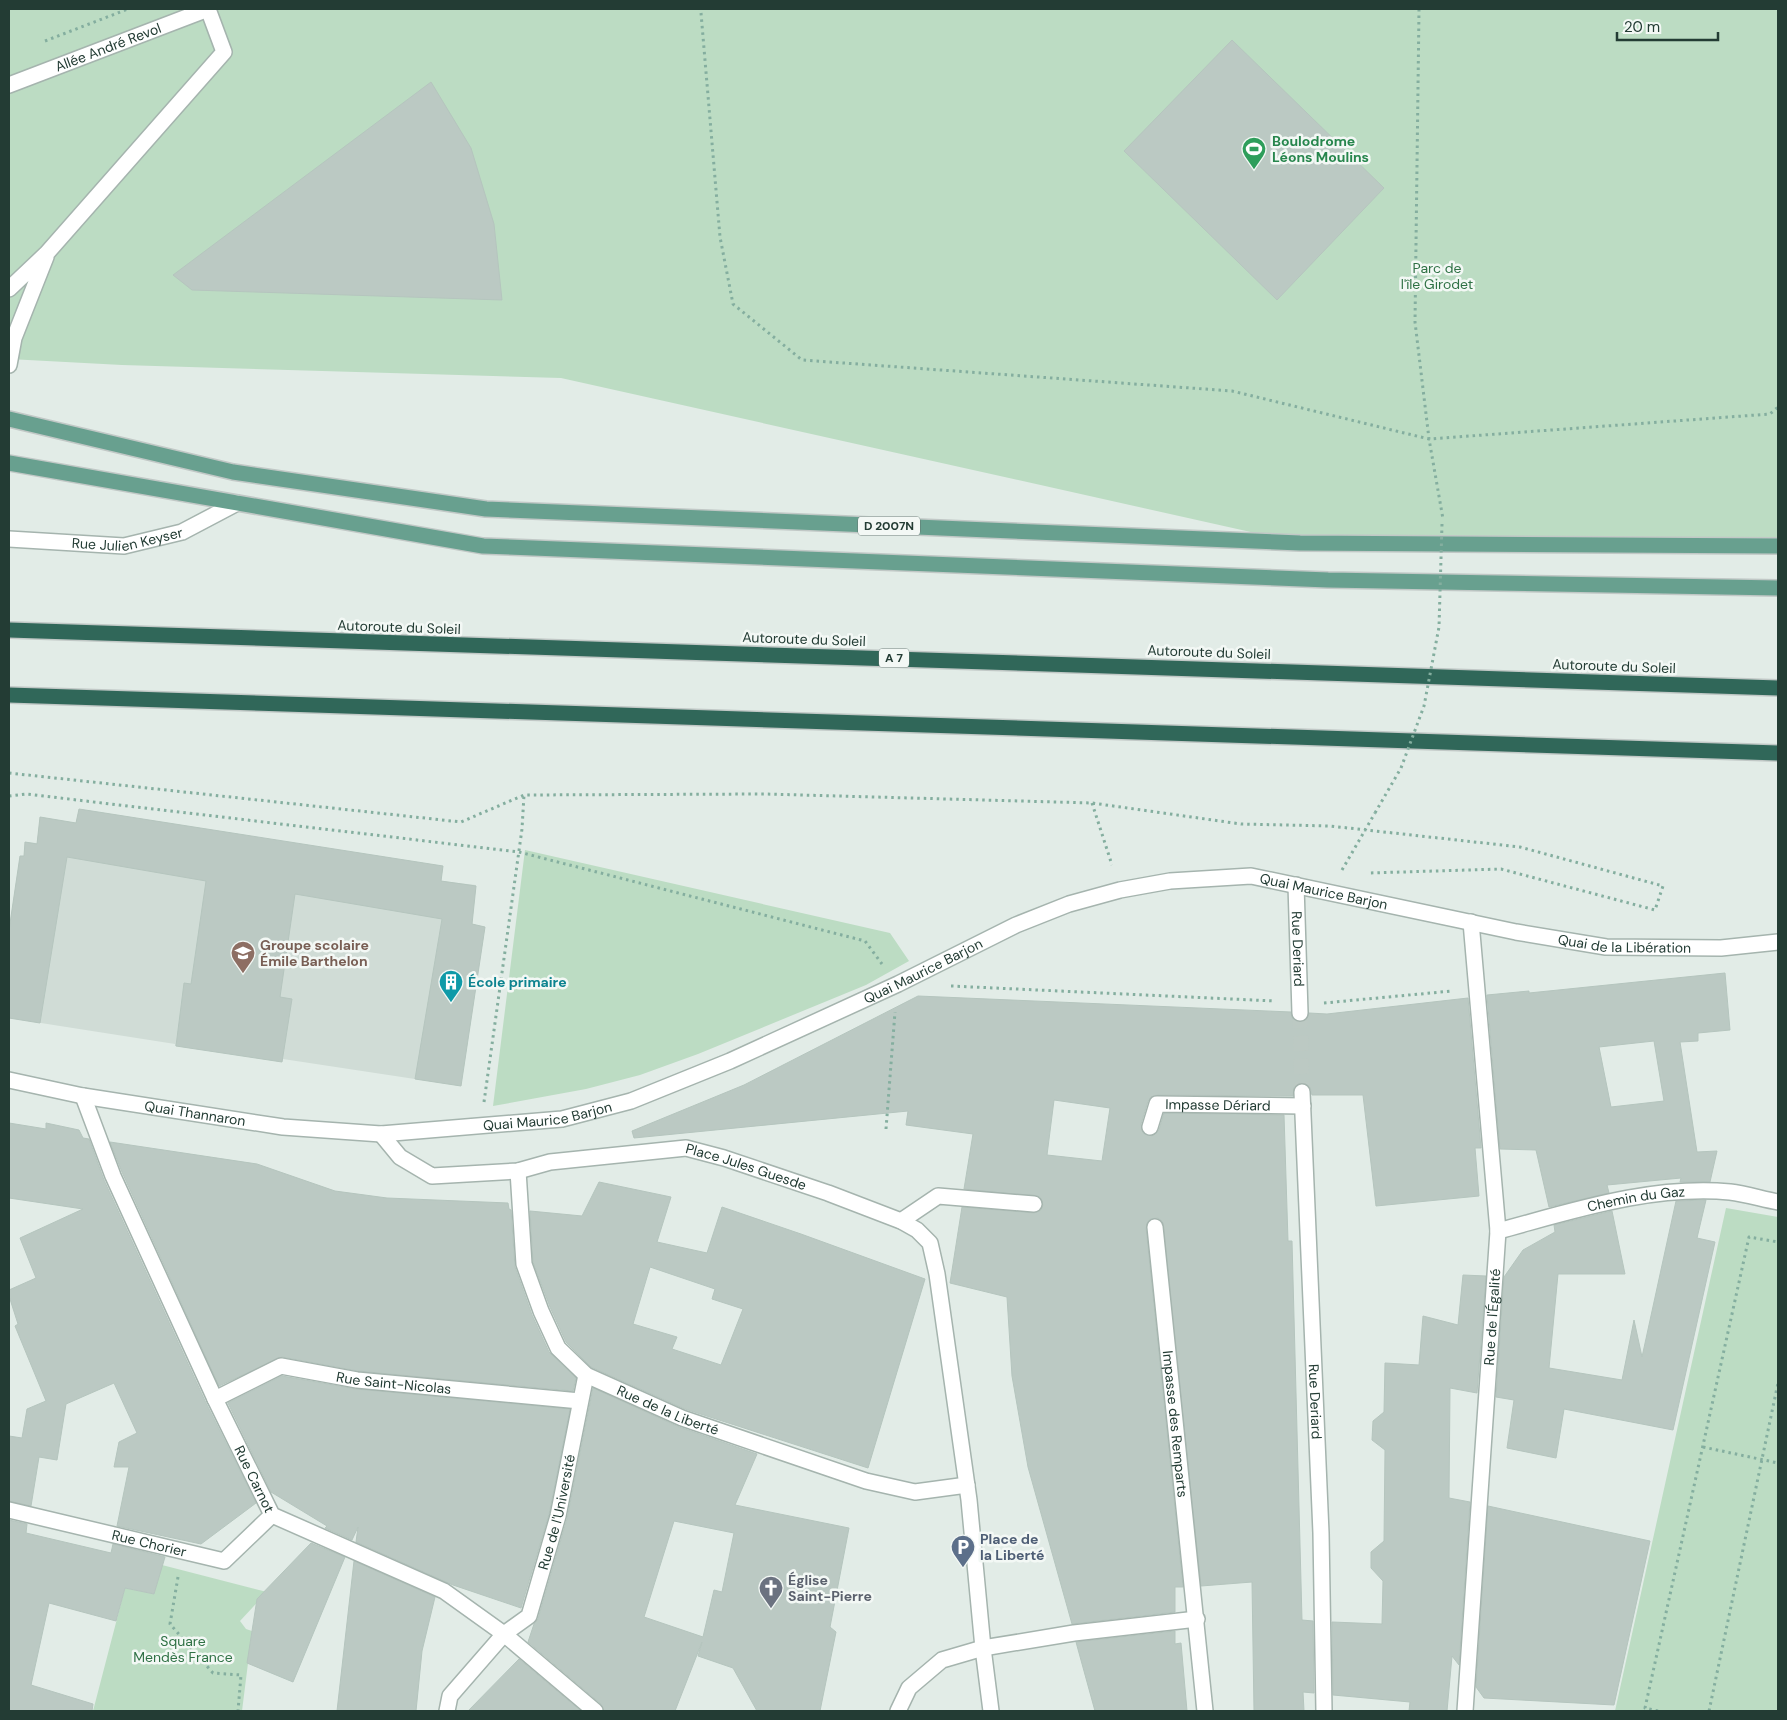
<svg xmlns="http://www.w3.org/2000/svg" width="1787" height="1720" viewBox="0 0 1787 1720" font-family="'DM Sans',sans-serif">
  <rect width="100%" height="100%" fill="#e2ece7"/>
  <path fill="#d0dcd6" d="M 79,809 L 443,866 L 441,881 L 476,885 L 472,924 L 485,927 L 461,1086 L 283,1059 L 282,1062 L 175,1046 L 175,1044 L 9,1018 L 9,930 L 20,856 L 24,856 L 25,842 L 37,843 L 40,817 L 76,823 Z"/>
  <path fill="#bcdcc3" d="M 9,9 L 1778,9 L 1778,546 L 1300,543 L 561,378 L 122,365 L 9,359 Z
    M 525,850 L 890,933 L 909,961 L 866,985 L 698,1054 L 640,1075 L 586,1089 L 493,1106 Z
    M 1726,1208 L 1778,1217 L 1778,1711 L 1615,1711 Z
    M 162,1565 L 267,1592 L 240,1621 L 246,1629 L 252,1631 L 242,1711 L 93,1711 L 125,1588 L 154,1594 Z"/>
  <path fill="#bbc9c3" stroke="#b5c5be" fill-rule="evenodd" d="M 1232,40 L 1384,188 L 1277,300 L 1124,151 Z
    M 431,82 L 471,148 L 494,224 L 502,300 L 192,290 L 173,275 Z
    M 79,809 L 443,866 L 441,881 L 476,886 L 472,924 L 485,927 L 461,1086 L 415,1079 L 442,919 L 295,894 L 280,997 L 292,999 L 282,1062 L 176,1046 L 184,983 L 191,984 L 206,881 L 67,857 L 40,1023 L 9,1018 L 9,930 L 20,856 L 24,856 L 25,842 L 37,844 L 40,817 L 76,823 Z
    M 1725,973 L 1730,1030 L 1698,1033 L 1698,1041 L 1680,1042 L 1697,1152 L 1717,1151 L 1710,1182 L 1680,1182 L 1681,1178 L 1607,1185 L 1609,1193 L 1549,1207 L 1536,1150 L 1500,1149 L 1487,995 L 1529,991 L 1529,993 ZM 1654,1041 L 1664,1101 L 1611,1107 L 1599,1047 Z
    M 918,996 L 1291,1012 L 1292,1018 L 1300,1022 L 1305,1021 L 1309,1013 L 1327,1014 L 1468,998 L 1481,1148 L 1475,1148 L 1479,1196 L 1376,1206 L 1363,1095 L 1312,1095 L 1310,1087 L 1302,1083 L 1294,1087 L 1293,1096 L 1157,1095 L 1148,1101 L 1141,1124 L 1143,1133 L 1152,1136 L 1159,1130 L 1164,1113 L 1284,1115 L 1288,1241 L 1292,1241 L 1302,1620 L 1313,1621 L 1314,1693 L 1303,1692 L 1304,1711 L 1254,1711 L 1252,1582 L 1201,1586 L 1162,1221 L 1158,1218 L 1150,1219 L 1146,1228 L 1183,1587 L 1175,1587 L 1175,1612 L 1072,1624 L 1028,1467 L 1012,1376 L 1007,1297 L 950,1283 L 962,1207 L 1034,1213 L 1041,1210 L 1043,1205 L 1040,1197 L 964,1189 L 973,1134 L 906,1125 L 908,1111 L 634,1138 L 632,1131 L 744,1085 ZM 1054,1100 L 1110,1108 L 1102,1161 L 1047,1155 Z
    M 9,1123 L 46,1129 L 46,1123 L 79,1130 L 83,1138 L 89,1139 L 104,1180 L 206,1403 L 256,1503 L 201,1544 L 117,1526 L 129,1467 L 114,1467 L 119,1442 L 137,1433 L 114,1383 L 66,1404 L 57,1460 L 39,1457 L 31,1506 L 9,1501 L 9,1436 L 22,1438 L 27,1409 L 46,1401 L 15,1326 L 18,1324 L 9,1296 L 9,1290 L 36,1278 L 20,1238 L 83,1209 L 9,1198 Z
    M 110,1142 L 257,1164 L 335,1191 L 387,1198 L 508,1203 L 509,1209 L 511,1210 L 515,1267 L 532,1315 L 549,1352 L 576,1378 L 573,1391 L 358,1371 L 282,1357 L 219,1386 L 122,1172 Z
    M 599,1182 L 671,1197 L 657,1242 L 707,1253 L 722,1207 L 801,1234 L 925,1279 L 868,1468 L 685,1409 L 591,1367 L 566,1342 L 550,1307 L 533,1262 L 530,1211 L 582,1216 ZM 650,1267 L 715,1289 L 712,1299 L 743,1309 L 721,1365 L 672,1349 L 677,1337 L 633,1324 Z
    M 1706,1200 L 1697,1238 L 1715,1242 L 1673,1430 L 1564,1409 L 1556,1458 L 1507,1448 L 1514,1400 L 1496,1397 L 1504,1277 L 1523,1250 L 1555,1232 L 1554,1225 L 1612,1211 L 1625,1274 L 1558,1274 L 1549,1368 L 1622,1380 L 1634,1320 L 1642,1357 L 1676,1201 Z
    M 1463,1275 L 1486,1276 L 1477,1393 L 1450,1388 L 1449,1498 L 1470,1502 L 1459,1665 L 1452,1656 L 1447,1711 L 1409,1711 L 1410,1702 L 1333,1695 L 1332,1622 L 1382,1624 L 1383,1581 L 1371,1568 L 1371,1552 L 1384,1541 L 1385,1450 L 1372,1440 L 1373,1421 L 1384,1412 L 1385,1363 L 1419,1365 L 1423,1316 L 1458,1325 Z
    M 282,1376 L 356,1389 L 570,1409 L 549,1514 L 521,1608 L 453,1585 L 356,1542 L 358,1527 L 352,1540 L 325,1528 L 327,1526 L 271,1492 L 228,1403 Z
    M 593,1388 L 679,1427 L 757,1454 L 735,1505 L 849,1528 L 830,1627 L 836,1632 L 820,1711 L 757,1711 L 733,1668 L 698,1656 L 702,1642 L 675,1711 L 604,1711 L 601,1704 L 528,1642 L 534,1624 L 538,1619 L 567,1519 ZM 674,1521 L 734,1533 L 722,1592 L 714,1590 L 703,1637 L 644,1617 Z
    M 1488,1506 L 1650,1541 L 1614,1705 L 1484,1698 L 1476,1687 Z
    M 9,1520 L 27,1524 L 26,1533 L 111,1553 L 113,1544 L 165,1557 L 154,1594 L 125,1588 L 116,1621 L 49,1603 L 31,1685 L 93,1704 L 92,1711 L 9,1711 Z
    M 311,1543 L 345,1557 L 293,1682 L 247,1663 L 257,1599 Z
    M 354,1561 L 435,1597 L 422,1651 L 416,1711 L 337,1711 Z
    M 1175,1631 L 1175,1644 L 1181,1643 L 1187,1711 L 1095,1711 L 1076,1642 Z
    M 519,1659 L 581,1711 L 468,1711 Z"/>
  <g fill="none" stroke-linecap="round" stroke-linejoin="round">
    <path stroke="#bcc9c3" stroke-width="15" stroke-dasharray="15 8" stroke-linecap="butt" d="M 1300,1013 L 1302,1092"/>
    <defs>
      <path id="service" d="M 9,289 L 47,253 L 224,52 L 208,9
        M 9,365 L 14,338 L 46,257
        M 901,1221 L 938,1196 L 1034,1204"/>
      <g id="minor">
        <path id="s1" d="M 9,85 L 208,9"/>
        <path id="s2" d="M 9,539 L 124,546 L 182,532 L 237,503"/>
        <path id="s3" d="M 1296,885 L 1300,1013"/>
        <path id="s4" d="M 1302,1092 L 1321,1533 L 1324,1711"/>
        <path id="s5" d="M 83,1096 L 113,1176 L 215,1399 L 272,1515 L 444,1591 L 504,1634 L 595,1711"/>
        <path id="s6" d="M 1150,1127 L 1157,1104 L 1303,1106"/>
        <path id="s7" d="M 381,1134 L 400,1157 L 432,1176 L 518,1171 L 550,1162 L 686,1148 L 724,1158 L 828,1193 L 901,1221 L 917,1230 L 930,1243 L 937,1274 L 969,1500 L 983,1648 L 991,1711"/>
        <path id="s8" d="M 518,1171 L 524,1264 L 541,1311 L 558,1348 L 586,1375 L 682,1418 L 866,1481 L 915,1492 L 967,1485"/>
        <path id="s9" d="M 1155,1227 L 1205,1711"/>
        <path id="s10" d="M 1498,1231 C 1573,1211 1650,1185 1730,1192 C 1746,1194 1762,1199 1778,1202"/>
        <path id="s11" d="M 215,1399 L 281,1366 L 357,1380 L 580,1401"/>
        <path id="s12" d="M 9,1510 L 224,1561 L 272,1515"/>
        <path id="s13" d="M 447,1711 L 450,1696 L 504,1634 L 529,1616 L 558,1516 L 586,1375"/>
        <path d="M 898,1711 L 909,1688 L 942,1660 L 983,1648 L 1074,1633 L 1197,1619"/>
        <path id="s14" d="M 1465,1711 L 1498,1231 L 1471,922"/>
      </g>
      <g id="tertiary">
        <path id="s15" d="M 9,1080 L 83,1096 L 283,1127 L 381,1134 L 562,1119 L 631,1101 L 730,1061 L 898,984 L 1016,925 L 1069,904 L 1120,890 L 1170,881 L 1251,876 L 1516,932 L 1606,947 L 1721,948 L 1778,942"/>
      </g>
      <path id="primary" d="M 9,419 L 233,472 L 486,509 L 1300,543 L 1778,546
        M 9,463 L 483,546 L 1328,580 L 1778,588"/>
      <path id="motorway" d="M 9,630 L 1778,688
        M 9,695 L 1778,753"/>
    </defs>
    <use href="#service" stroke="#a5b4ae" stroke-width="18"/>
    <use href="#minor" stroke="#a5b4ae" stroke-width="18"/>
    <use href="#tertiary" stroke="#a5b4ae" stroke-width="18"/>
    <use href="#primary" stroke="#c1c8c6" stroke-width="18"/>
    <use href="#motorway" stroke="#c1c8c6" stroke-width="18"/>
    <path stroke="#84ae9f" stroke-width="3" stroke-dasharray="2.5 4" stroke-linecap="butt" d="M 1419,9 L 1415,322 L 1429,439 L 1443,519
      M 701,13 L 720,237 L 733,304 L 802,360 L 1232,391 L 1429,439 L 1770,414 L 1778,407
      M 45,41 L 128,9
      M 9,773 L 461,822 L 524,795 L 765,794 L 1092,803 L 1241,824 L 1330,826 L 1520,847 L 1663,886 L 1655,910 L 1501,869 L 1369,873
      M 9,796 L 26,794 L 519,852 L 865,941 L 882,964
      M 1092,803 L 1112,865
      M 1342,870 L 1375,813
      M 951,986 L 1275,1001
      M 1324,1003 L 1452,991
      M 484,1102 L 522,829 L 524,795
      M 886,1129 L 895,1012
      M 1703,1447 L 1778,1463
      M 178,1577 L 170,1624 L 213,1673 L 241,1675 L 238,1711
      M 1658,1711 L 1645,1708 L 1749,1237 L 1778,1242
      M 1709,1711 L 1778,1383"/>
    <use href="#service" stroke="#fff" stroke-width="15"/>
    <use href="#minor" stroke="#fff" stroke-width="15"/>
    <use href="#tertiary" stroke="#fff" stroke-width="15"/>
    <use href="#primary" stroke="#68a08f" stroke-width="15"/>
    <use href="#motorway" stroke="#306759" stroke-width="15"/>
    <path stroke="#84ae9f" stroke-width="3" stroke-dasharray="2.5 4" stroke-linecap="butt" d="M 1375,813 L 1401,768 L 1424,706 L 1439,627 L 1442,524"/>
  </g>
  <defs>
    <symbol id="stadium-pin" viewBox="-11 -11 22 30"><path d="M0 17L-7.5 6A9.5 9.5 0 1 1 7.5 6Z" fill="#2e9e5b" stroke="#f3f8f5"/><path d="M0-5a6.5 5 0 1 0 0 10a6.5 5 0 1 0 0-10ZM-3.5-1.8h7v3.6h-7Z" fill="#fff"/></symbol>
    <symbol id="school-pin" viewBox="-11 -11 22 30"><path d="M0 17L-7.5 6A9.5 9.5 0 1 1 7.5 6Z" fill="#8d6e63" stroke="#f3f8f5"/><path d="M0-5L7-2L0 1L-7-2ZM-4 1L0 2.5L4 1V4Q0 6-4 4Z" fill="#fff"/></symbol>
    <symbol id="building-pin" viewBox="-11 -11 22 30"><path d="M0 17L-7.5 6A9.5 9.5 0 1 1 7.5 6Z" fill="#0f9aa8" stroke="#f3f8f5"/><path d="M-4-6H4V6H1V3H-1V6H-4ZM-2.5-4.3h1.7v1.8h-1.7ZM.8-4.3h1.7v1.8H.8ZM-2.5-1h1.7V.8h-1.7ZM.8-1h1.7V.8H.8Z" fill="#fff"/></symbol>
    <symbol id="parking-pin" viewBox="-11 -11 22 30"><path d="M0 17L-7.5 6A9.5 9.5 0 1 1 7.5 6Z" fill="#5c6f8a" stroke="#f3f8f5"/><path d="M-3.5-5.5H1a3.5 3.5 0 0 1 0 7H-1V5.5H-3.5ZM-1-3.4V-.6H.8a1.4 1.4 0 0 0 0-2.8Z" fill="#fff"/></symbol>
    <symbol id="church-pin" viewBox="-11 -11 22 30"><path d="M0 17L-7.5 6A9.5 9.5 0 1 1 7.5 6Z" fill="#6b7280" stroke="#f3f8f5"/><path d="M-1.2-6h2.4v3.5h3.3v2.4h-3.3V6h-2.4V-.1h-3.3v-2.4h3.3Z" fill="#fff"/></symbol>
  </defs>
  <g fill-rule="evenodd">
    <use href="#stadium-pin" x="1240" y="135" width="28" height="38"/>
    <use href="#school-pin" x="229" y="939" width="28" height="38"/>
    <use href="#building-pin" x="437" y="968" width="28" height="38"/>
    <use href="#parking-pin" x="949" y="1533" width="28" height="38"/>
    <use href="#church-pin" x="757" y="1574" width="28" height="38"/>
  </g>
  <g text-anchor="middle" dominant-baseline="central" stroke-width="5" stroke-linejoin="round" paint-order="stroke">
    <g fill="#f3f8f5" stroke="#61746e" stroke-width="1">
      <rect x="858" y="516.5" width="62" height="19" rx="4"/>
      <rect x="879" y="648.5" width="30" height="19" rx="4"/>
    </g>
    <g font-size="12" font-weight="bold" fill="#233c34">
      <text x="889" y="526">D 2007N</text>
      <text x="894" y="658">A 7</text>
    </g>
    <g font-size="14" fill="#233c34" stroke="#f3f8f5">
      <text stroke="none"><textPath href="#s1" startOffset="106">Allée André Revol</textPath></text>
      <text stroke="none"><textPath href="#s2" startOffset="119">Rue Julien Keyser</textPath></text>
      <text transform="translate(399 627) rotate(2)">Autoroute du Soleil</text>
      <text transform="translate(804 639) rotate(2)">Autoroute du Soleil</text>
      <text transform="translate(1209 652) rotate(2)">Autoroute du Soleil</text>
      <text transform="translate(1614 666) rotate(2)">Autoroute du Soleil</text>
      <text stroke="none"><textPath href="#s15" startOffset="1369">Quai Maurice Barjon</textPath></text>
      <text stroke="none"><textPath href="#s15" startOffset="1675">Quai de la Libération</textPath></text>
      <text stroke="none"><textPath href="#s3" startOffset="64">Rue Deriard</textPath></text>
      <text stroke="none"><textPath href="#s15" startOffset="949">Quai Maurice Barjon</textPath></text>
      <text stroke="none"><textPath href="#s6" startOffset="85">Impasse Dériard</textPath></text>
      <text stroke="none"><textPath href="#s15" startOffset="189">Quai Thannaron</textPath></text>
      <text stroke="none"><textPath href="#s15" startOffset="544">Quai Maurice Barjon</textPath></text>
      <text stroke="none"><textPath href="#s7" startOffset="386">Place Jules Guesde</textPath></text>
      <text stroke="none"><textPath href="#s10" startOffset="142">Chemin du Gaz</textPath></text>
      <text stroke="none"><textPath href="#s14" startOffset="395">Rue de l'Égalité</textPath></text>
      <text stroke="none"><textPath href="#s11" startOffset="188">Rue Saint-Nicolas</textPath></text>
      <text stroke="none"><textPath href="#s4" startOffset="310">Rue Deriard</textPath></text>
      <text stroke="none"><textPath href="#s8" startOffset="312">Rue de la Liberté</textPath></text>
      <text stroke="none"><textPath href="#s9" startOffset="198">Impasse des Remparts</textPath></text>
      <text stroke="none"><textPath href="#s5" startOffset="420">Rue Carnot</textPath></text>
      <text stroke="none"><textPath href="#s13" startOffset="236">Rue de l'Université</textPath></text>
      <text stroke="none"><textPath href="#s12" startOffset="144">Rue Chorier</textPath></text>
    </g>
    <g font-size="14" font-weight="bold" fill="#27864d" stroke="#f3f8f5" text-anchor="start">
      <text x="1272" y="141">Boulodrome<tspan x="1272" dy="16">Léons Moulins</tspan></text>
    </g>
    <g font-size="14" fill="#2f7145" stroke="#f3f8f5">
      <text x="1437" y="268">Parc de<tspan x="1437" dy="16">l'île Girodet</tspan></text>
      <text x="183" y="1641">Square<tspan x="183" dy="16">Mendès France</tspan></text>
    </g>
    <g font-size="14" font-weight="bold" fill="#785e54" stroke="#f3f8f5" text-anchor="start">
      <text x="260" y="945">Groupe scolaire<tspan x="260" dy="16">Émile Barthelon</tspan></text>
    </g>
    <g font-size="14" font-weight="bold" fill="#0d838f" stroke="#f3f8f5" text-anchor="start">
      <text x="468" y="982">École primaire</text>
    </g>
    <g font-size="14" font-weight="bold" fill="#4e5e75" stroke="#f3f8f5" text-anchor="start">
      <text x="980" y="1539">Place de<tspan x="980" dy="16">la Liberté</tspan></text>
    </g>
    <g font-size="14" font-weight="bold" fill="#5b616d" stroke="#f3f8f5" text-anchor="start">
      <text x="788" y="1580">Église<tspan x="788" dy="16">Saint-Pierre</tspan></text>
    </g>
  </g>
  <rect width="1787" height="1720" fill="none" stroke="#233c34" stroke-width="20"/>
  <path d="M1617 32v8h101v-8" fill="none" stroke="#233c34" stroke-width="2.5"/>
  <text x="1624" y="32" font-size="15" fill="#233c34" stroke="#f3f8f5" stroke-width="4" paint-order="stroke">20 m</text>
</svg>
